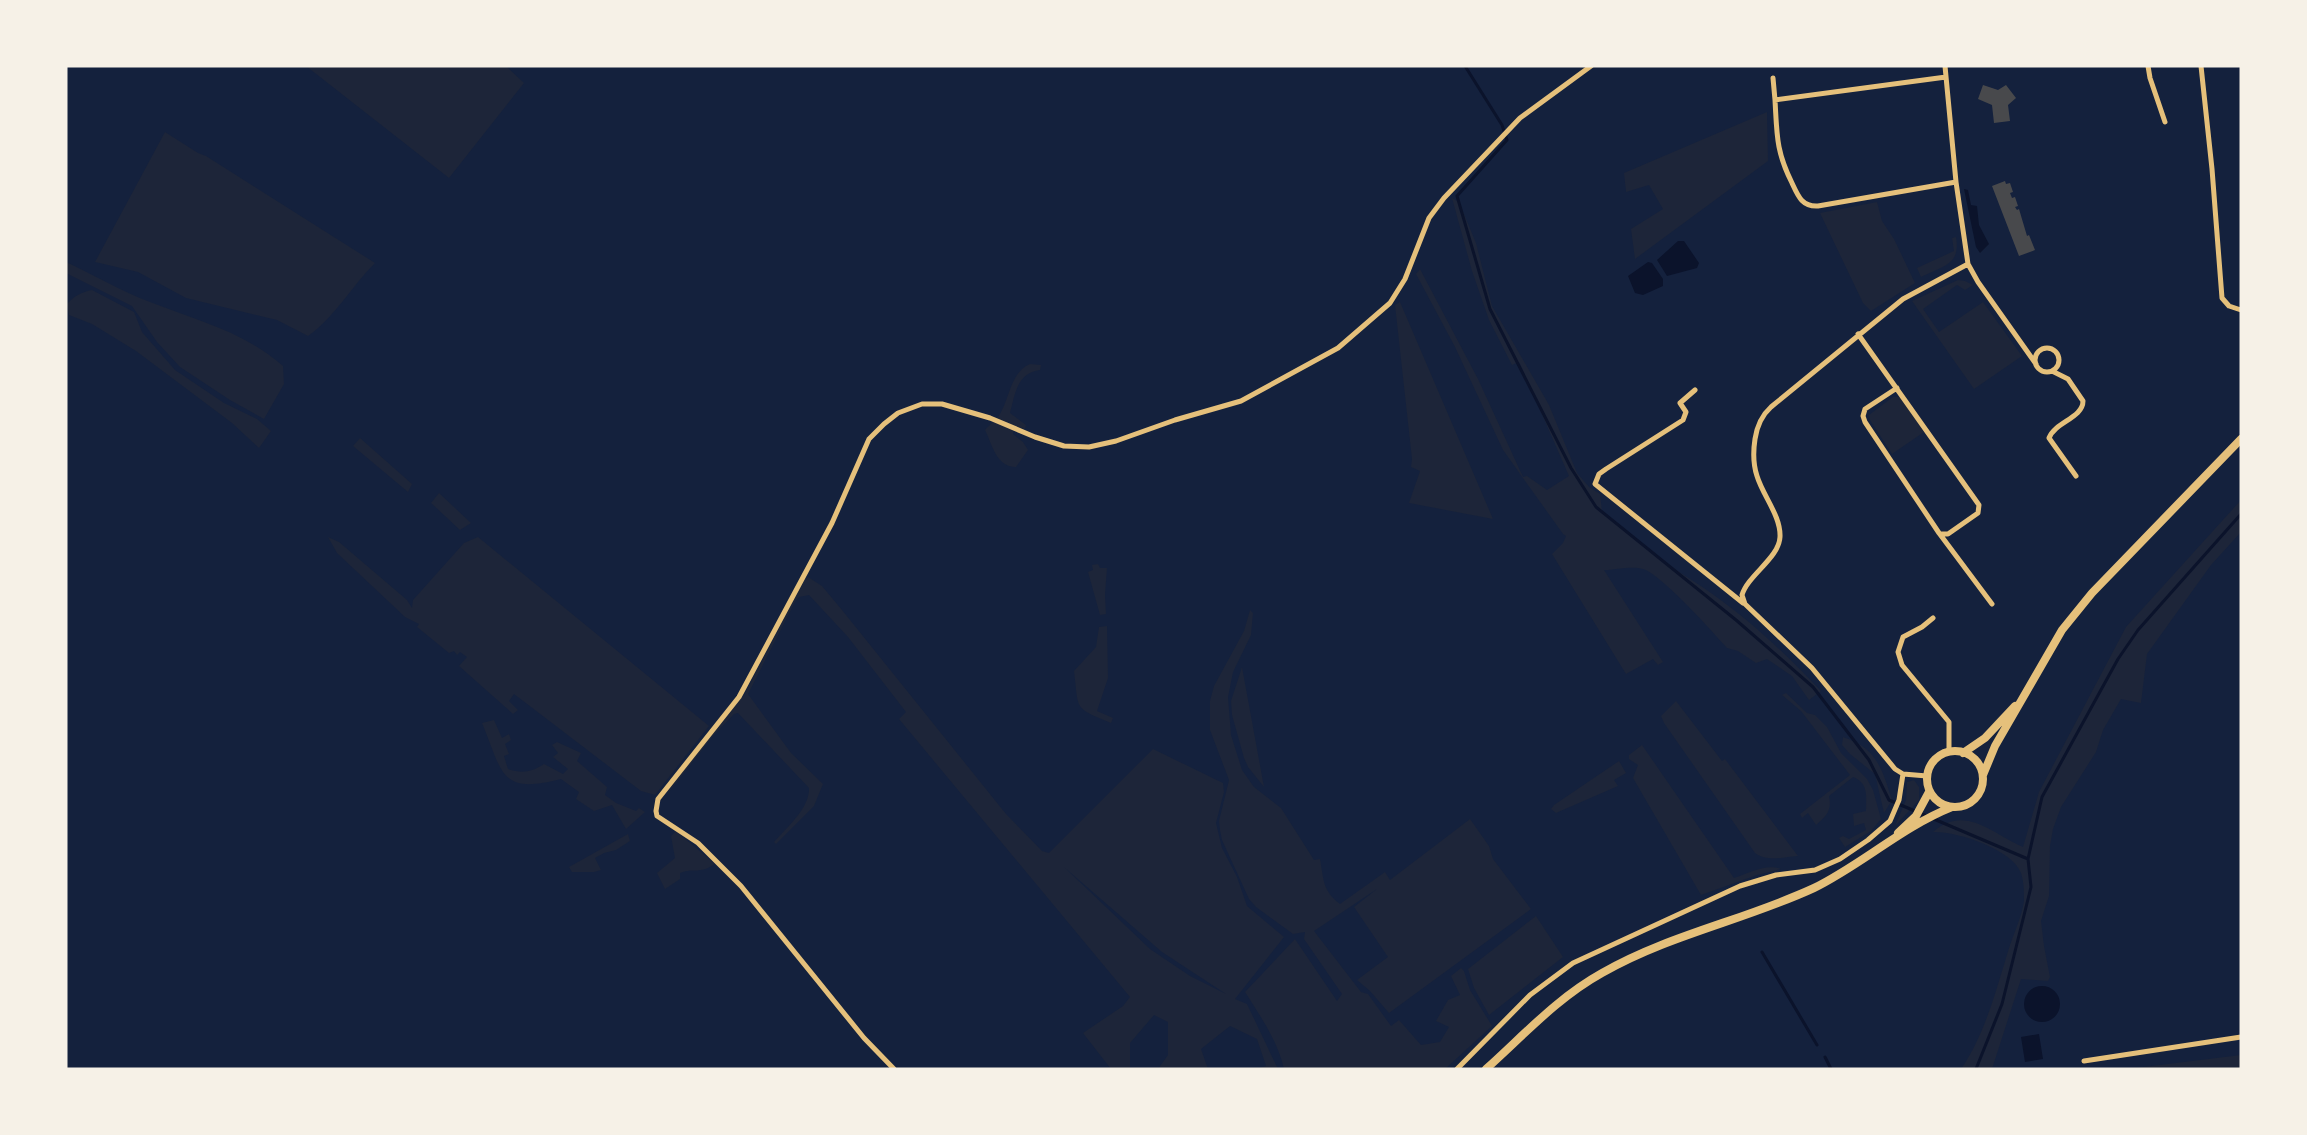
<svg xmlns="http://www.w3.org/2000/svg" width="2307" height="1135" viewBox="0 0 2307 1135" font-family="'Roboto Condensed',sans-serif">
  <rect width="100%" height="100%" fill="#14213d"/>
  <path fill="#1d2539" fill-rule="evenodd" d="M 306,66 L 506,66 L 524,83 L 449,178 Z
    M 1767,112 L 1768,161 L 1635,259 L 1631,229 L 1663,209 L 1649,185 L 1626,192 L 1624,173 Z
    M 165,132 L 198,153 L 206,156 L 375,263 C 352,286 334,318 308,336 L 277,320 L 186,298 L 138,272 L 95,262 Z
    M 1452,198 L 1459,202 L 1476,243 L 1492,306 L 1549,405 L 1577,473 L 1589,487 L 1600,494 L 1602,511 C 1619,524 1635,538 1651,552 C 1670,567 1691,579 1711,593 C 1751,621 1788,656 1821,691 L 1809,700 L 1792,676 L 1767,659 L 1756,663 L 1738,651 L 1727,648 C 1710,629 1667,581 1646,570 C 1634,565 1616,570 1604,570 L 1663,662 L 1658,665 L 1653,659 L 1626,674 L 1552,554 L 1563,543 L 1566,536 L 1563,534 L 1503,450 L 1455,347 L 1416,274 L 1420,269 L 1478,379 L 1523,477 L 1527,476 L 1547,490 L 1569,476 L 1519,362 L 1512,365 L 1489,320 L 1472,271 Z
    M 1877,202 L 1882,221 L 1894,239 L 1915,283 L 1871,311 L 1863,303 L 1820,213 Z
    M 1956,237 C 1961,265 1943,266 1921,277 L 1917,268 L 1954,251 L 1952,238 Z
    M 66,262 C 94,275 121,291 150,302 C 196,320 245,332 283,366 L 284,384 L 264,419 L 230,400 L 180,367 L 157,342 L 132,306 L 66,273 Z
    M 1958,280 L 1965,281 L 1973,285 L 1965,290 L 1957,285 L 1923,309 L 1939,332 L 1983,302 L 2022,356 L 1974,389 L 1912,301 Z
    M 92,290 L 134,312 L 142,332 L 175,370 L 224,403 L 257,419 L 271,431 L 259,448 L 232,423 L 136,351 L 92,324 L 69,315 L 67,304 C 74,296 82,292 92,290 Z
    M 1400,302 L 1493,519 L 1409,503 L 1420,471 L 1411,467 L 1412,459 L 1395,305 Z
    M 1030,364 L 1041,365 L 1040,370 C 1017,373 1015,394 1010,413 L 1026,425 L 1025,429 L 1014,426 L 1013,434 L 1023,442 L 1028,450 L 1016,467 C 996,467 992,444 985,430 C 990,424 998,419 1001,412 C 1010,396 1011,372 1030,364 Z
    M 1893,397 L 1900,397 L 1924,432 L 1892,454 L 1870,420 L 1869,415 Z
    M 360,438 L 412,484 L 408,492 L 353,446 Z
    M 439,493 L 471,523 L 460,530 L 431,503 Z
    M 2241,500 L 2241,532 L 2211,565 L 2147,654 L 2141,703 L 2121,699 L 2103,730 L 2096,752 L 2061,807 L 2053,829 L 2050,846 L 2049,896 L 2041,921 L 2044,946 L 2050,977 L 2048,981 L 2021,979 L 1992,1069 L 1961,1069 C 1986,1033 1997,986 2010,945 C 2015,931 2022,915 2024,901 C 2024,892 2024,882 2021,873 C 2012,849 1956,831 1933,832 C 1965,804 1991,833 2023,847 L 2039,792 L 2126,627 Z
    M 328,537 L 339,542 L 407,600 L 412,608 L 413,600 L 464,543 L 478,537 L 709,726 L 655,795 L 641,791 L 514,694 L 509,701 L 518,710 L 513,714 L 459,666 L 467,657 L 460,652 L 457,655 L 454,651 L 449,653 L 417,627 L 419,624 L 405,617 L 337,553 Z
    M 1098,564 L 1100,568 L 1107,568 L 1105,595 L 1106,614 L 1100,615 L 1088,572 L 1093,570 L 1092,565 Z
    M 808,577 L 822,586 L 842,610 L 1006,814 L 1042,851 L 1049,853 L 1153,749 L 1223,783 L 1224,792 L 1216,823 L 1222,848 L 1237,877 L 1247,906 L 1284,937 L 1235,999 L 1247,1004 L 1278,1069 L 1256,1069 L 1266,1066 L 1257,1039 L 1230,1026 L 1201,1049 L 1208,1069 L 1158,1069 L 1168,1055 L 1168,1022 L 1154,1015 L 1130,1043 L 1130,1069 L 1111,1069 L 1083,1033 L 1123,1006 L 1130,997 L 899,719 L 906,712 L 848,637 L 809,595 L 799,597 L 795,602 L 748,694 L 791,753 L 823,784 L 814,806 L 776,844 L 774,842 C 786,828 810,808 809,788 L 738,713 L 734,714 L 713,736 L 661,802 L 689,763 L 744,695 L 805,579 ZM 1064,867 L 1162,952 L 1226,994 L 1190,976 L 1150,949 Z
    M 1250,610 L 1253,613 L 1251,635 L 1233,672 L 1228,697 L 1231,735 L 1242,770 L 1254,787 L 1281,808 L 1314,860 L 1320,859 C 1324,880 1322,890 1340,904 L 1385,872 L 1390,880 L 1470,819 L 1489,846 L 1493,859 L 1531,909 L 1389,1013 L 1370,991 L 1357,980 L 1388,957 L 1354,907 L 1377,889 L 1314,931 L 1361,992 L 1368,994 L 1391,1026 L 1399,1020 L 1421,1045 L 1440,1042 L 1449,1027 L 1436,1021 L 1448,1000 L 1460,995 L 1451,976 L 1461,968 L 1464,971 L 1470,990 L 1492,1026 L 1445,1069 L 1284,1069 C 1278,1041 1260,1016 1245,992 L 1295,939 L 1337,1001 L 1342,994 L 1304,939 L 1305,932 L 1293,934 L 1256,907 L 1249,899 L 1222,840 L 1220,830 L 1219,821 L 1229,780 L 1210,730 L 1210,701 L 1214,686 L 1244,631 Z
    M 1107,626 L 1108,678 L 1097,711 L 1113,718 L 1111,723 C 1073,707 1079,711 1074,671 L 1096,647 L 1099,627 Z
    M 1242,667 L 1264,787 L 1248,767 L 1244,758 L 1232,715 L 1231,701 Z
    M 1786,693 L 1807,713 L 1815,715 L 1827,727 L 1841,753 L 1867,779 L 1873,790 L 1881,819 L 1871,831 L 1845,847 L 1839,838 L 1843,836 L 1849,839 L 1866,830 L 1864,823 L 1854,826 L 1853,814 L 1866,811 C 1866,797 1869,783 1853,777 L 1829,796 C 1832,810 1827,816 1816,825 L 1808,813 L 1802,818 L 1800,814 L 1850,775 L 1801,711 L 1782,695 Z
    M 1676,701 L 1722,761 L 1725,759 L 1798,856 C 1784,857 1767,862 1755,853 L 1664,723 L 1661,716 Z
    M 494,720 L 502,738 L 509,734 L 511,740 L 505,744 L 509,754 L 504,756 L 508,769 C 522,774 532,772 544,764 L 563,774 L 568,769 L 553,757 L 558,753 L 552,745 L 557,742 L 581,753 L 577,761 L 607,787 L 605,795 L 616,803 L 636,811 L 639,808 L 645,812 L 626,829 L 612,805 L 594,811 L 576,799 L 579,792 L 561,779 C 499,795 503,773 482,723 Z
    M 1843,737 C 1877,748 1882,769 1892,800 L 1884,813 L 1875,774 L 1850,754 L 1842,745 Z
    M 1642,745 L 1734,878 C 1749,873 1766,863 1781,869 L 1757,875 L 1701,895 L 1633,778 L 1638,765 L 1629,759 L 1629,755 Z
    M 1619,761 L 1626,773 L 1614,780 L 1618,786 L 1556,813 L 1551,809 L 1554,805 Z
    M 1914,780 L 1919,787 L 1919,800 L 1895,826 L 1906,800 L 1907,782 Z
    M 676,831 L 715,864 C 698,875 696,867 680,873 L 680,879 L 665,889 L 657,873 L 675,858 L 671,836 Z
    M 628,834 L 630,841 L 616,850 L 604,853 L 595,858 L 601,870 L 594,872 L 572,872 L 569,867 Z
    M 1536,916 L 1563,957 L 1489,1015 L 1474,988 L 1468,969 Z
    M 2241,1055 L 2241,1069 L 2127,1069 Z"/>
  <path fill="#0b132b" d="M 1964,189 L 1968,190 L 1971,205 L 1977,206 L 1979,225 L 1989,244 L 1980,253 L 1976,247 Z
    M 1678,241 L 1684,241 L 1699,263 L 1697,268 L 1667,276 L 1657,260 Z
    M 1648,262 L 1652,263 L 1663,279 L 1663,286 L 1643,295 L 1635,293 L 1628,276 Z
    M2024 1004a18 18 0 1 1 36 0a18 18 0 1 1-36 0Z
    M 2039,1034 L 2043,1059 L 2025,1062 L 2021,1037 Z"/>
  <g fill="none" stroke-linecap="round" stroke-linejoin="round">
    <path stroke="#0b132b" stroke-width="3" d="M 1465,66 L 1502,125 L 1507,140 L 1457,196 L 1490,309 L 1571,468 L 1596,507 L 1736,620 L 1813,687 L 1869,760 L 1889,800 L 2028,859
      M 1762,952 L 1817,1045
      M 1825,1057 L 1831,1069
      M 1976,1069 L 2002,1004 L 2031,887 L 2028,859 L 2042,797 L 2118,659 L 2138,630 L 2241,514"/>
  </g>
  <path fill="#48494c" d="M 1983,85 L 1998,90 L 2006,85 L 2016,98 L 2008,105 L 2010,121 L 1994,123 L 1992,105 L 1978,99 Z
    M 2005,181 L 2006,184 L 2010,183 L 2013,192 L 2010,193 L 2012,198 L 2015,197 L 2018,206 L 2015,207 L 2017,210 L 2019,209 L 2027,236 L 2029,235 L 2035,250 L 2019,256 L 1992,186 Z"/>
  <g fill="none" stroke-linecap="round" stroke-linejoin="round">
    <path stroke="#e5c07b" stroke-width="5" d="M 1945,66 L 1956,182 L 1968,264 L 1978,282 L 2036,364
      M 2148,66 L 2150,78 L 2165,122
      M 2201,66 L 2212,169 L 2222,298 L 2229,306 L 2241,310
      M 1946,77 L 1775,100 C 1777,135 1776,151 1792,183 C 1798,196 1802,207 1818,206 L 1956,182
      M 1773,78 L 1775,100
      M 1858,334 L 1979,505 L 1978,513 L 1948,534 L 1941,534
      M2035 360a12 12 0 1 1 24 0a12 12 0 1 1-24 0Z
      M 2052,371 L 2068,379 L 2083,401 C 2083,418 2055,422 2049,438 L 2076,476
      M 1897,388 L 1865,409 L 1863,416 L 1865,422 L 1939,533 L 1992,604
      M 1695,390 L 1680,403 L 1686,412 L 1683,420 L 1606,469 L 1599,474 L 1595,484 L 1743,603
      M 1933,618 L 1922,627 L 1903,637 L 1898,652 L 1902,665 L 1949,722 L 1949,752
      M 1927,776 L 1903,774 L 1895,769 L 1812,668 L 1745,604 L 1742,595 C 1748,575 1779,558 1780,537 C 1781,516 1763,496 1757,476 C 1753,464 1753,452 1755,439 C 1757,426 1761,416 1771,407 L 1903,299 L 1968,264
      M 2084,1061 L 2241,1037
      M 894,1069 L 864,1038 L 741,886 L 698,843 L 657,816 L 656,811 L 658,799 L 739,697 L 832,523 L 869,439 L 884,424 L 898,413 L 922,404 L 942,404 L 990,418 L 1035,437 L 1064,446 L 1089,447 L 1116,441 L 1175,420 L 1241,401 L 1338,348 L 1390,303 L 1405,279 L 1429,218 L 1444,198 L 1520,118 L 1591,66
      M 1457,1069 L 1530,995 L 1573,963 L 1740,886 L 1776,875 L 1815,870 L 1840,859 L 1868,840 L 1890,821 L 1899,800 L 1903,774"/>
    <path stroke="#e5c07b" stroke-width="8" d="M1927 779a28 28 0 1 1 56 0a28 28 0 1 1-56 0Z
      M 1963,753 L 1985,738 L 2015,706
      M 1983,775 L 1995,746 L 2062,630 L 2092,593 L 2241,439
      M 1898,833 L 1916,816 L 1929,792
      M 1486,1069 C 1524,1035 1557,998 1602,973 C 1668,935 1745,920 1814,888 C 1861,865 1902,827 1952,807"/>
  </g>
  <rect width="2307" height="1135" fill="none" stroke="#f6f1e7" stroke-width="135"/>
</svg>
